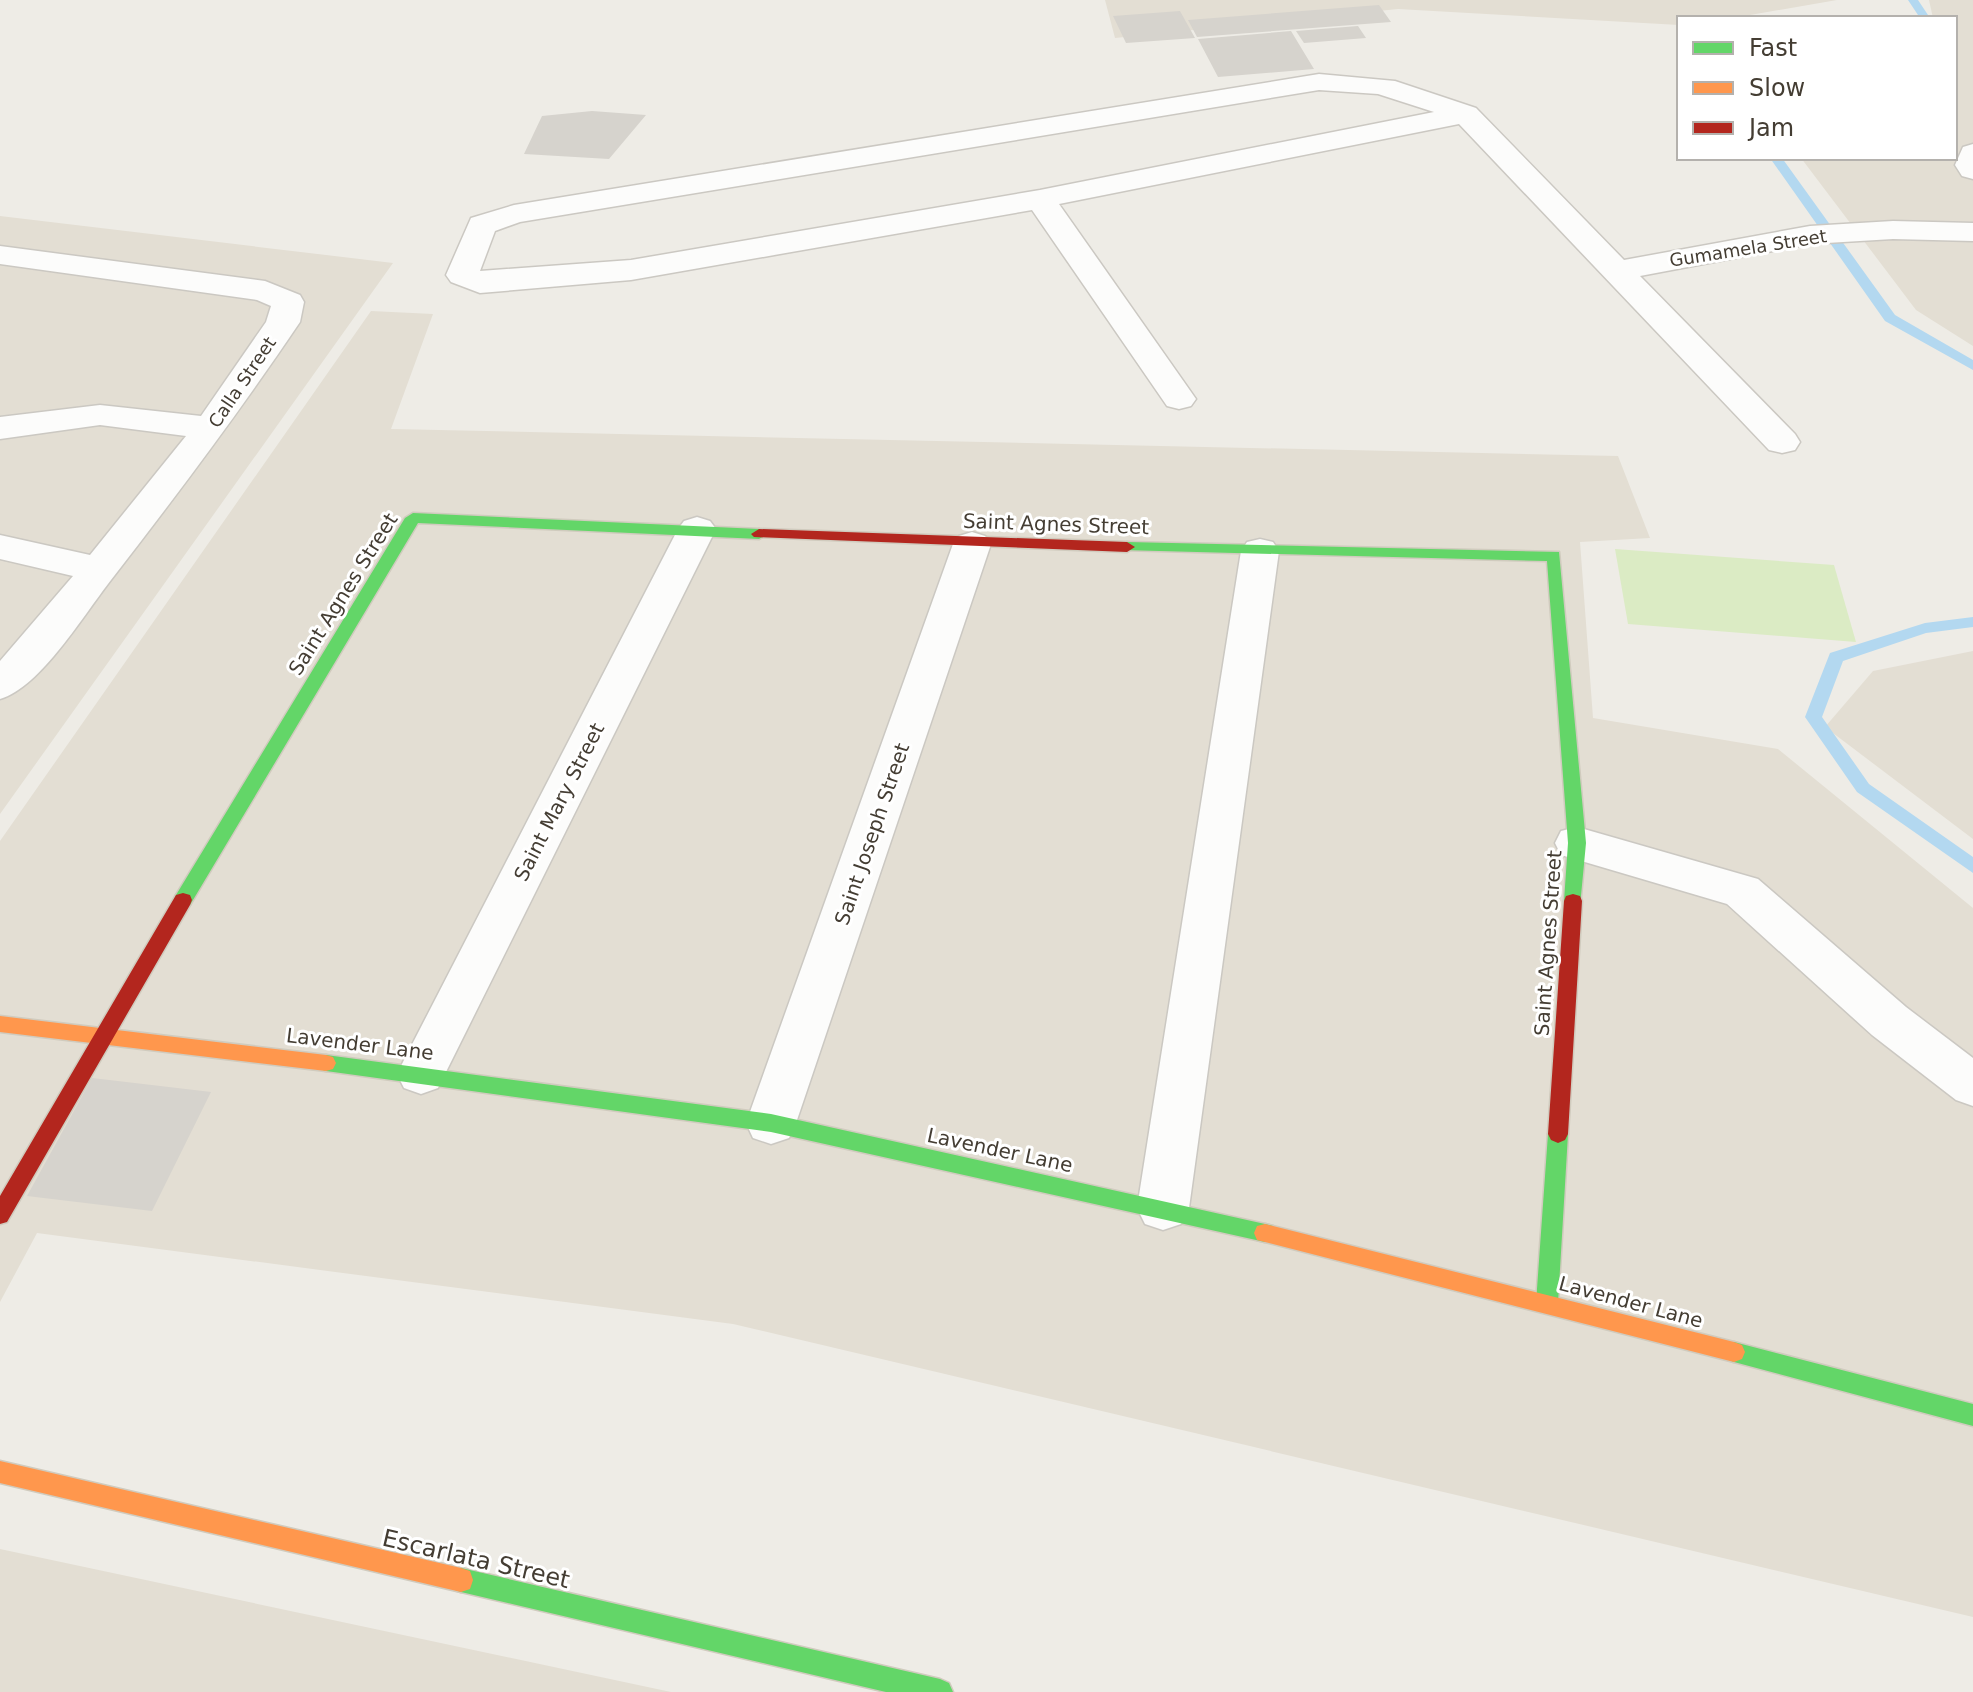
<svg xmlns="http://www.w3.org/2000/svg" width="1973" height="1692" viewBox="0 0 1973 1692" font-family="'DejaVu Sans',sans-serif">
  <rect width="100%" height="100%" fill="#eeece6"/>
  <path fill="#e3ded3" d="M 1105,0 L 1837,0 L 1733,18 L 1679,18 L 1679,25 L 1398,9 L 1115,38 Z
    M 1929,0 L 1973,0 L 1973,346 L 1916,310 L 1801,158 L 1955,158 L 1955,18 L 1933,18 Z
    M 0,216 L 393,263 L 0,814 Z
    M 371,311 L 433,314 L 391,429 L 1618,456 L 1650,538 L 1580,542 L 1593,718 L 1778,749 L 1973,908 L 1973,1617 L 733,1324 L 37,1233 L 0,1302 L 0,841 Z
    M 1973,651 L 1973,839 L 1825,727 L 1873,671 Z
    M 0,1549 L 671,1692 L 0,1692 Z"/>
  <path fill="#dbebc4" d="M 1615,549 L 1834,565 L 1856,642 L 1628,624 Z"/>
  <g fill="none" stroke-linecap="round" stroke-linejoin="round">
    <path fill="#b3d8f0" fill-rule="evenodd" d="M 1908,0 L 1918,0 L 1930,18 L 1920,18 Z
      M 1770,158 L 1782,158 L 1895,315 L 1973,360 L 1973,370 L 1885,321 Z
      M 1973,617 L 1973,627 L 1926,633 L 1843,661 L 1822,717 L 1869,784 L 1973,857 L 1973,873 L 1857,792 L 1805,717 L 1830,653 L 1925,623 Z"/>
  </g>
  <path fill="#d6d3cd" d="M 1379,5 L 1391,22 L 1197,37 L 1188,20 Z
    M 1180,11 L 1195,38 L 1126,43 L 1113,16 Z
    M 1358,26 L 1366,38 L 1304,43 L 1296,31 Z
    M 1291,31 L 1314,69 L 1218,77 L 1198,39 Z
    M 592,111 L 646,115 L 609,159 L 524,154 L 542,116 Z
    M 92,1078 L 211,1092 L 152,1211 L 27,1196 Z"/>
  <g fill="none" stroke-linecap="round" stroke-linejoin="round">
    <defs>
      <path id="street" d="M 1319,74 L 1395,81 L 1476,108 L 1624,260 L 1810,226 L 1893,221 L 1973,223 L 1973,241 L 1893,239 L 1810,244 L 1640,276 L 1795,434 L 1800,442 L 1795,450 L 1782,453 L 1769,450 L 1459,124 L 1059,204 L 1196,399 L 1191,406 L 1179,409 L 1167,406 L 1032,210 L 631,280 L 480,293 L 451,282 L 446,275 L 471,218 L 514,205 ZM 1319,90 L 1378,94 L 1434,112 L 1040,190 L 631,260 L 480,271 L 495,231 L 520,222 Z
        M 1973,144 L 1973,179 L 1962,176 L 1955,165 L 1963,147 Z
        M 0,246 L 265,281 L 300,295 L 304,302 L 300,322 C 240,411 177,495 111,580 C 85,613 40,688 0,699 L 0,661 L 73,576 L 0,559 L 0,535 L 90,555 L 186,436 L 100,425 L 0,439 L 0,417 L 100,405 L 201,416 L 266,322 L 271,306 L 257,300 L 0,264 Z
        M 697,517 L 710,521 L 716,529 L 438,1088 L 421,1094 L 404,1088 L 397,1074 L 404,1060 L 678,529 L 684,521 Z
        M 972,532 L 985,536 L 991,544 L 796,1123 L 789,1138 L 771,1144 L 753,1138 L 746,1123 L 953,544 L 959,536 Z
        M 1260,539 L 1273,542 L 1279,551 L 1189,1208 L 1181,1224 L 1163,1230 L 1145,1224 L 1137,1208 L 1241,551 L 1247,542 Z
        M 1577,827 L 1758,879 L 1906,1007 L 1973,1058 L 1973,1106 L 1956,1100 L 1872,1035 L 1727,904 L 1561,855 L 1555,843 L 1561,831 Z"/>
      <path id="fast" d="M 413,513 L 759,529 L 767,534 L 759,539 L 418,523 L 190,905 L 176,905 L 174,900 L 176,895 L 405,518 Z
        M 1127,542 L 1559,552 L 1586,843 L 1580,906 L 1566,906 L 1564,901 L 1568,843 L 1547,561 L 1122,550 L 1119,547 Z
        M 326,1055 L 771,1114 L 1265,1224 L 1273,1226 L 1276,1233 L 1273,1240 L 1265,1242 L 771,1132 L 326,1071 L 319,1069 L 316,1063 L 319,1057 Z
        M 1558,1125 L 1565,1128 L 1568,1134 L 1558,1303 L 1555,1310 L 1547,1313 L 1539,1310 L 1536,1303 L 1548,1134 L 1551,1128 Z
        M 1734,1342 L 1973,1404 L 1973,1426 L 1734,1362 L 1726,1359 L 1723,1352 L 1726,1345 Z
        M 461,1568 L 940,1679 L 949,1683 L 953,1692 L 886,1692 L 461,1592 L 452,1589 L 449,1580 L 452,1571 Z"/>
      <path id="slow" d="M 0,1016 L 326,1055 L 333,1057 L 336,1063 L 333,1069 L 326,1071 L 0,1032 Z
        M 1265,1224 L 1734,1342 L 1742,1345 L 1745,1352 L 1742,1359 L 1734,1362 L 1265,1242 L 1257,1240 L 1254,1233 L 1257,1226 Z
        M 0,1461 L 461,1568 L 470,1571 L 473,1580 L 470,1589 L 461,1592 L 0,1483 Z"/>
      <path id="jam" d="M 759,529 L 1127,542 L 1135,547 L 1127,552 L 754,537 L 751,534 Z
        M 183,893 L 190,895 L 192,900 L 190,905 L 7,1222 L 0,1224 L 0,1196 L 176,895 Z
        M 1573,894 L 1580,896 L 1582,901 L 1568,1134 L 1565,1140 L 1558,1143 L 1551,1140 L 1548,1134 L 1564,901 L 1566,896 Z"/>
    </defs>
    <use href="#street" stroke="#cbc8c2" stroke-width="3"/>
    <use href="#fast" stroke="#d0cbbe" stroke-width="3"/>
    <use href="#slow" stroke="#d0cbbe" stroke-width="3"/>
    <use href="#jam" stroke="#d0cbbe" stroke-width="3"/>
    <use href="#street" fill="#fcfcfb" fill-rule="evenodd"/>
    <use href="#fast" fill="#63d668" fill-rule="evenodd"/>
    <use href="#slow" fill="#ff974d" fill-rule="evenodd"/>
    <use href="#jam" fill="#b3261e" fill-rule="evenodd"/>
  </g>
  <g text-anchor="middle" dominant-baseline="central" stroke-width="6" stroke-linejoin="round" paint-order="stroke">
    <g font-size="18" fill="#443d33" stroke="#fff">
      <text transform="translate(1748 248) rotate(-9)">Gumamela Street</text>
      <text transform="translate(242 382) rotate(-56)">Calla Street</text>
    </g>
    <g font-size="20" fill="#443d33" stroke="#fff">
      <text transform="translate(1056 524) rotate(2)">Saint Agnes Street</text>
      <text transform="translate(343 594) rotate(-58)">Saint Agnes Street</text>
      <text transform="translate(559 802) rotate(-63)">Saint Mary Street</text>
      <text transform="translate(872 834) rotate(-71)">Saint Joseph Street</text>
      <text transform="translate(1548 943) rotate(-86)">Saint Agnes Street</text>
      <text transform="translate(360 1044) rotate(7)">Lavender Lane</text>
      <text transform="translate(1000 1150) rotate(12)">Lavender Lane</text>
      <text transform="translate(1631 1302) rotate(15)">Lavender Lane</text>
    </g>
    <g font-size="24" fill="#443d33" stroke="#fff">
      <text transform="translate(476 1559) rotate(13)">Escarlata Street</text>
    </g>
  </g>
  <rect x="1677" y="16" width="280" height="144" fill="#ffffff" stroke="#b4b1ad" stroke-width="2"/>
  <rect x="1693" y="42" width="40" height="12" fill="#63d668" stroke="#b4b1ad" stroke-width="2"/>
  <text x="1749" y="56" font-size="24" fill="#443d33">Fast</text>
  <rect x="1693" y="82" width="40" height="12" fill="#ff974d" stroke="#b4b1ad" stroke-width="2"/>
  <text x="1749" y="96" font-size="24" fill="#443d33">Slow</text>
  <rect x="1693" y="122" width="40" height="12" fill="#b3261e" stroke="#b4b1ad" stroke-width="2"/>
  <text x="1749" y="136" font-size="24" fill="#443d33">Jam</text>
</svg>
